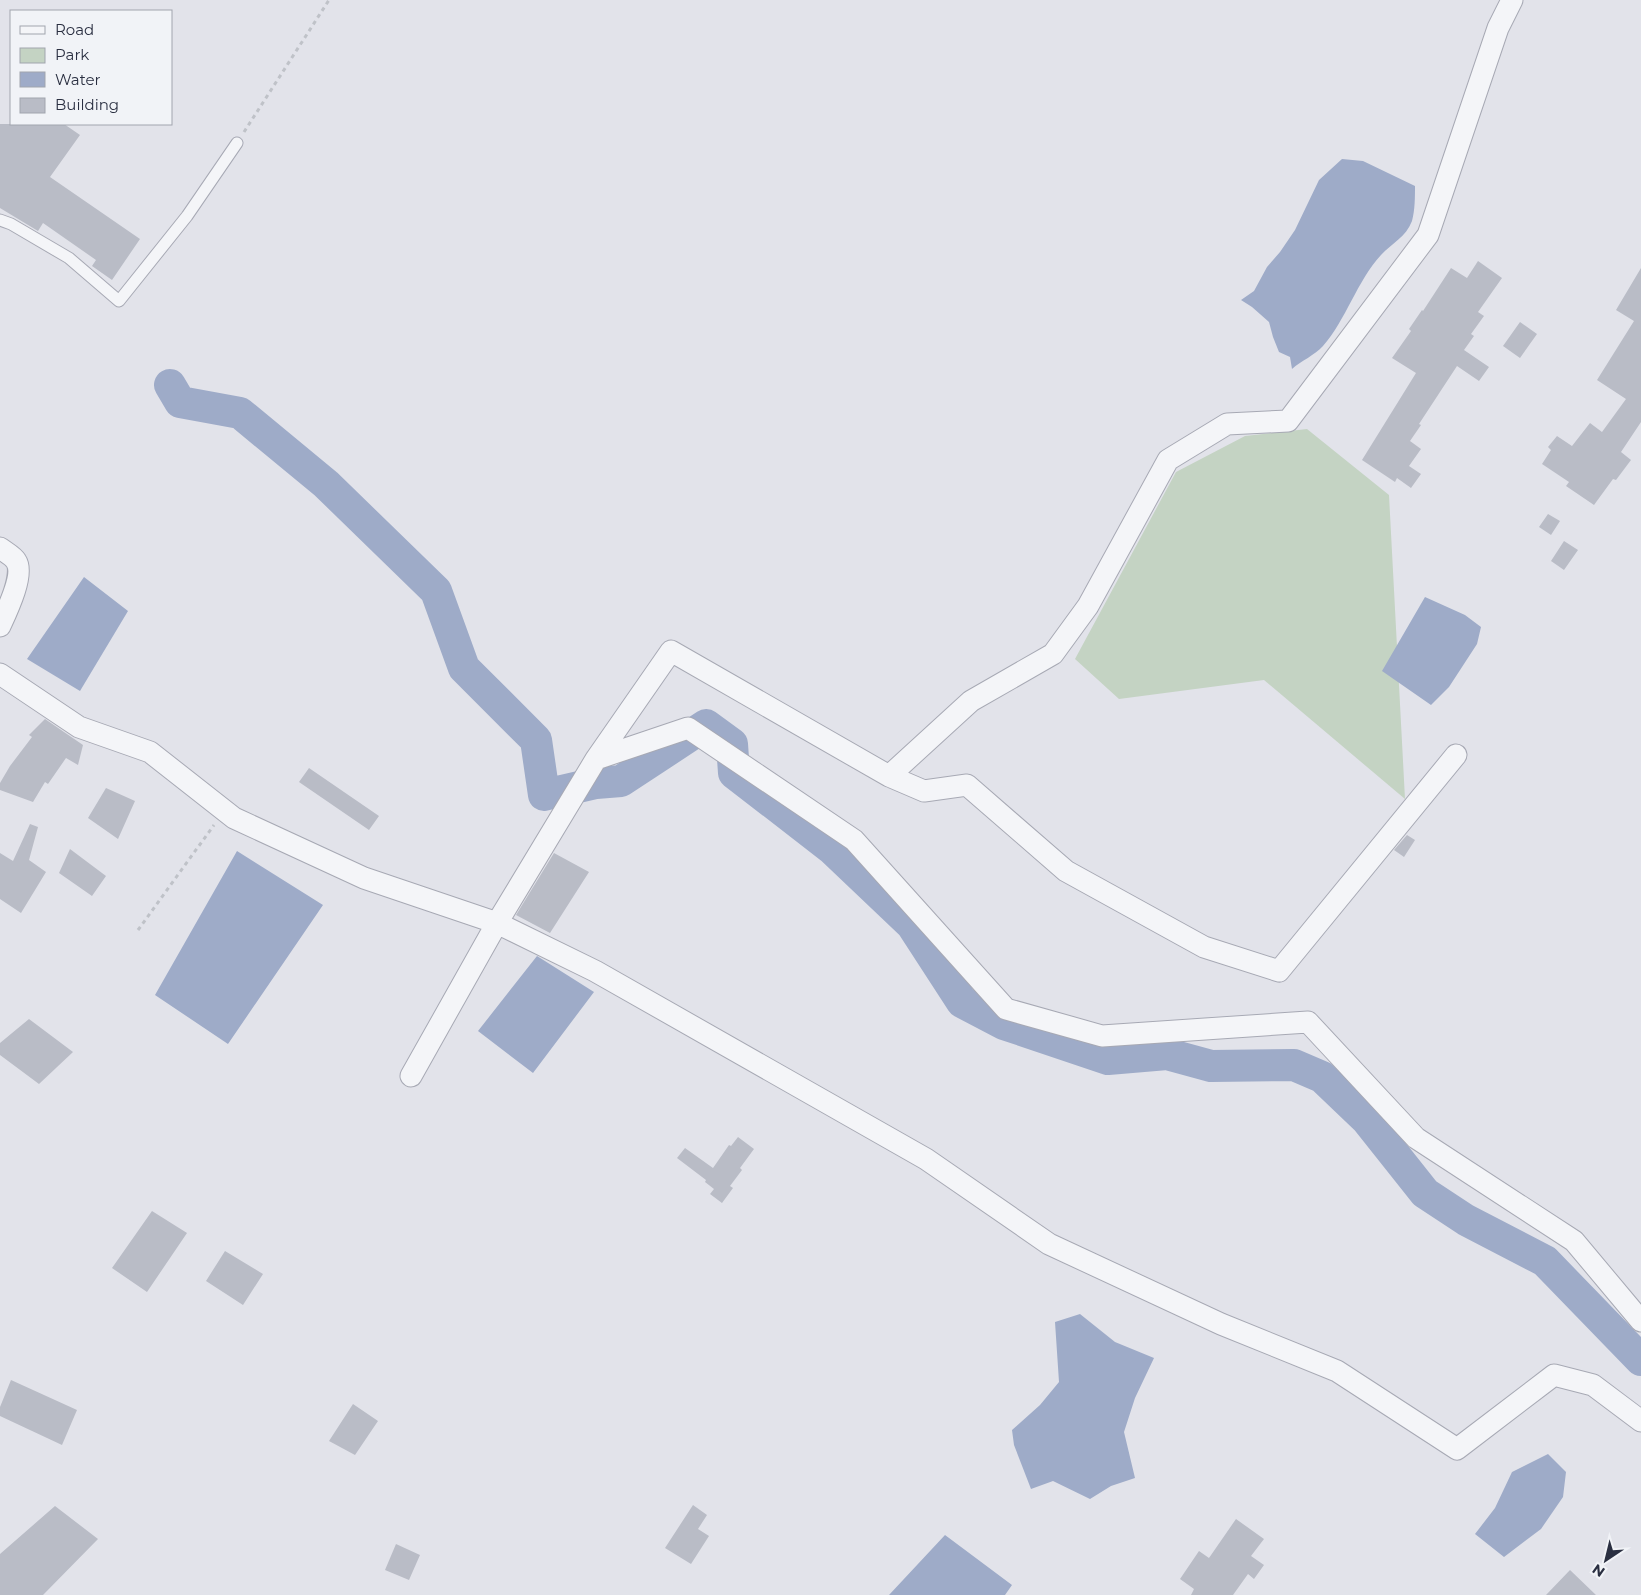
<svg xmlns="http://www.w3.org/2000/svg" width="1641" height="1595" viewBox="0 0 1641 1595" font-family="Montserrat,sans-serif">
  <rect width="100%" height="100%" fill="#e2e3ea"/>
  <path fill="#c4d3c3" d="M 1307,429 L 1389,495 L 1405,799 L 1264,680 L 1119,699 L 1075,659 L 1176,472 L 1245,436 Z"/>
  <path fill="#9eabc8" d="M 1342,159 L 1363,161 L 1415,186 C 1415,197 1415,210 1412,221 C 1406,237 1392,243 1381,255 C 1357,281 1346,320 1323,346 C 1315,355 1301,361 1292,369 L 1290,357 L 1279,352 L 1273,337 L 1269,322 L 1252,307 L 1241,300 L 1254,291 L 1267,267 L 1280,252 L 1295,230 L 1319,180 Z
    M 84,577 L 128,611 L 80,691 L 27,659 Z
    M 1425,597 L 1465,615 L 1481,627 L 1477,644 L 1449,687 L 1431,705 L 1382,671 Z
    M 237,851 L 323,905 L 228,1044 L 155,995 Z
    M 537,956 L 594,992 L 533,1073 L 478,1031 Z
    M 1080,1314 L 1115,1342 L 1154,1358 L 1135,1398 L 1124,1432 L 1135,1478 L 1111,1486 L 1090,1499 L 1053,1481 L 1031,1489 L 1014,1445 L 1012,1430 L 1040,1405 L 1059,1382 L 1055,1322 Z
    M 1548,1454 L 1566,1472 L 1563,1497 L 1541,1529 L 1504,1557 L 1475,1534 L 1495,1508 L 1512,1472 Z
    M 945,1535 L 1012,1585 L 1005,1595 L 889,1595 Z"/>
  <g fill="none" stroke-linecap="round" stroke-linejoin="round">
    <path stroke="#9eabc8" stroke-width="32" d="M 170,385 L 180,402 L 240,413 L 326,484 L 436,591 L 464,668 L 536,740 L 544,795 L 596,783 L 621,781 L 706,725 L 732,744 L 734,773 L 831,848 L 912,925 L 962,1002 L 1004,1024 L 1108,1059 L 1167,1054 L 1211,1066 L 1294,1065 L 1322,1077 L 1367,1120 L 1425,1193 L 1466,1220 L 1545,1261 L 1641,1360"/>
  </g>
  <path fill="#b9bcc6" d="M 0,124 L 64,124 L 80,135 L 50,177 L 140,239 L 112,280 L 92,266 L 96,260 L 43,223 L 38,231 L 0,208 Z
    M 1478,261 L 1502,278 L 1478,312 L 1484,316 L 1471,334 L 1474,336 L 1464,350 L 1489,367 L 1479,381 L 1457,366 L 1419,424 L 1421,425 L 1410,441 L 1421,449 L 1409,466 L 1421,474 L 1411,488 L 1397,478 L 1395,482 L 1362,460 L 1416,373 L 1392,358 L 1411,331 L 1409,329 L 1422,310 L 1423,311 L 1451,268 L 1467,278 Z
    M 1641,268 L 1641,422 L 1621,452 L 1631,460 L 1616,480 L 1613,479 L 1594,505 L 1566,486 L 1569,482 L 1542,464 L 1551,450 L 1548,447 L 1557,436 L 1572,446 L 1590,423 L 1602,432 L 1626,399 L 1597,380 L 1634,321 L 1616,310 Z
    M 1520,322 L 1537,334 L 1520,358 L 1503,346 Z
    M 1548,514 L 1560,521 L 1551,535 L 1539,527 Z
    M 1564,541 L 1578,550 L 1564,570 L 1551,561 Z
    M 45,719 L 83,745 L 78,765 L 66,758 L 48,784 L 45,782 L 33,802 L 0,790 L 0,783 L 10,766 L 32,737 L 29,735 Z
    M 309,768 L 379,816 L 369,830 L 299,782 Z
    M 106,788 L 135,801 L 118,839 L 88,818 Z
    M 30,824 L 38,827 L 29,860 L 46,872 L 21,913 L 0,899 L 0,853 L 13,861 Z
    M 1407,835 L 1415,840 L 1404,857 L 1394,850 Z
    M 70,849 L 106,876 L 92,896 L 59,873 Z
    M 554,853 L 589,872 L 550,933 L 516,915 Z
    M 29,1019 L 73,1052 L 39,1084 L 0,1055 L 0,1043 Z
    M 738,1137 L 754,1149 L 740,1168 L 742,1170 L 730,1186 L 733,1188 L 722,1203 L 710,1194 L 714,1189 L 705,1182 L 706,1180 L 677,1158 L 685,1148 L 713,1168 L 729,1145 L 731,1146 Z
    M 152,1211 L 187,1233 L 147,1292 L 112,1268 Z
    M 225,1251 L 263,1274 L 243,1305 L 206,1281 Z
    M 11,1380 L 77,1410 L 62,1445 L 0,1416 L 0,1407 Z
    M 353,1404 L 378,1421 L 355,1455 L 329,1441 Z
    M 693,1505 L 707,1515 L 698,1529 L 709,1536 L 691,1564 L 665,1548 Z
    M 55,1506 L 98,1539 L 43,1595 L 0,1595 L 0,1554 Z
    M 1236,1519 L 1264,1539 L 1251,1556 L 1264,1565 L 1254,1579 L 1248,1574 L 1233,1595 L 1191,1595 L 1194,1589 L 1180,1579 L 1199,1551 L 1209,1558 Z
    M 396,1544 L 420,1555 L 409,1580 L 385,1570 Z
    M 1570,1570 L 1596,1595 L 1546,1595 Z"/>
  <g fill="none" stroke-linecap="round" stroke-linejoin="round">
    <defs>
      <path id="lane" d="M 0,220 L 11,224 L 69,258 L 119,301 L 187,216 L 237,143"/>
      <path id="street" d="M 0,548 C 5,552 13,556 16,561 C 25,574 6,613 0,626
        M 0,674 L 79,727 L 150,752 L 234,818 L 364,878 L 497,923 L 596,759 L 671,651 L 889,776 L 971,701 L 1053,654 L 1088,606 L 1168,460 L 1227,424 L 1288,421 L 1428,235 L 1498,28 L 1512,0
        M 596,759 L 688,728 L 854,840 L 1006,1009 L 1102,1036 L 1308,1022 L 1416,1138 L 1574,1241 L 1641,1321
        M 889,776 L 924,791 L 967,785 L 1066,871 L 1204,947 L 1279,971 L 1456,755
        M 411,1076 L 497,923 L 595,971 L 926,1159 L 1049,1244 L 1221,1324 L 1337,1371 L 1457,1449 L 1554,1375 L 1593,1385 L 1641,1421"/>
    </defs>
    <use href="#lane" stroke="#a7a9b4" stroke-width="13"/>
    <use href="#street" stroke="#a7a9b4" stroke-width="23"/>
    <path stroke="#bfc2c8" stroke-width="3" stroke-dasharray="4 4" stroke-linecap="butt" d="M 244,132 L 329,0
      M 138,930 L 214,825"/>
    <use href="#lane" stroke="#f4f5f8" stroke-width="11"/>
    <use href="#street" stroke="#f4f5f8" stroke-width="21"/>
  </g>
  <rect x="10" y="10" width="162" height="115" fill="#f1f3f7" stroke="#a1a5ae"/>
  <rect x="20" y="26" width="25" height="8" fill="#f4f5f8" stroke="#a1a5ae"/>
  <text x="55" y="35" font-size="15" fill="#2a2f41">Road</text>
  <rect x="20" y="48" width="25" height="15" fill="#c4d3c3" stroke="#a1a5ae"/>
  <text x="55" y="60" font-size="15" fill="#2a2f41">Park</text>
  <rect x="20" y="72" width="25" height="15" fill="#9eabc8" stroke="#a1a5ae"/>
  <text x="55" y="85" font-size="15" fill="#2a2f41">Water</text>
  <rect x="20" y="98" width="25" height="15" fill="#b9bcc6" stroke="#a1a5ae"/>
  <text x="55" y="110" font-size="15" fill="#2a2f41">Building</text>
  <g transform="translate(1606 1560) rotate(215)" stroke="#f1f3f7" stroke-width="4" paint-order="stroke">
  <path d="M0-4L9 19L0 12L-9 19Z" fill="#2a2f41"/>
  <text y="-8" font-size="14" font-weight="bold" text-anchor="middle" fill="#2a2f41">N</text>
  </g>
</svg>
